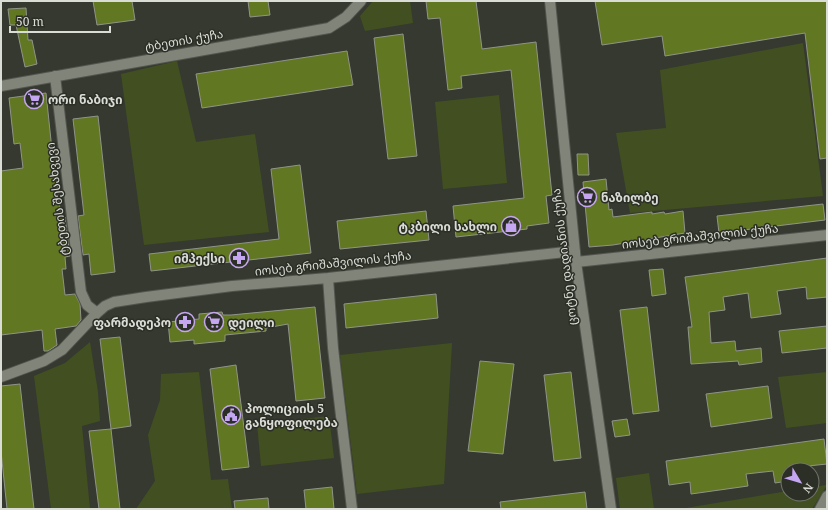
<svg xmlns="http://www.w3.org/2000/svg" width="828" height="510" viewBox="0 0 828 510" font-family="'Noto Serif','Noto Sans Georgian',serif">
  <rect width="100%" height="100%" fill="#363930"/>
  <path fill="#425021" d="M 373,1 L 410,1 L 413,23 L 365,31 L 360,16 Z
    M 803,43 L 823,196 L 630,213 L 616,133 L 666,128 L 660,70 Z
    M 177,61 L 196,142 L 255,134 L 269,232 L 144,245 L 121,74 Z
    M 499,95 L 507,183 L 443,189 L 435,102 Z
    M 90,342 L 98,392 L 100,421 L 82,426 L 90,509 L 51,509 L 34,376 L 65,363 Z
    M 452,343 L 444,484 L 357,494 L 340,355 Z
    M 199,372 L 211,480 L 228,479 L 232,509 L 136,509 L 155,481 L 148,435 L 160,400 L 161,374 Z
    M 827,372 L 827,423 L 786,428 L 778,377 Z
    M 329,416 L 334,458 L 261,466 L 257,424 Z
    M 649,473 L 654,509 L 620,509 L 616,478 Z
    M 827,485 L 812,509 L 680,509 L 788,491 L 788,494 L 812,494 L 812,487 Z"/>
  <path fill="#617721" stroke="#909489" d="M 93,1 L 132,1 L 135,20 L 97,25 Z
    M 248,1 L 268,1 L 270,15 L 250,17 Z
    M 426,1 L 476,1 L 482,49 L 536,42 L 552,195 L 546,196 L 549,223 L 527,226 L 527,229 L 456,237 L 453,206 L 524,198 L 511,70 L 461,76 L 462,88 L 448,90 L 440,18 L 428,19 Z
    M 595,1 L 827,1 L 827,158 L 820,159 L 805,33 L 665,56 L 662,36 L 602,45 Z
    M 26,8 L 28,40 L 32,40 L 37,64 L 25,67 L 16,25 L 10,25 L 8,9 Z
    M 403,34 L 417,156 L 388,159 L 374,38 Z
    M 347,51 L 353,85 L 202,108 L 196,74 Z
    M 46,93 L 52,150 L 58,151 L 55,166 L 61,218 L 65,217 L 70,256 L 65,257 L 66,269 L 62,269 L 65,295 L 75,294 L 80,304 L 81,320 L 76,326 L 55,329 L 57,345 L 48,351 L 44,351 L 42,330 L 1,335 L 1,171 L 23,168 L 20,143 L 14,144 L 9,98 Z
    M 98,116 L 115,272 L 91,275 L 89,254 L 83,255 L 78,216 L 84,215 L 73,119 Z
    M 577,154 L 588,154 L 589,175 L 578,175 Z
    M 300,165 L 311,253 L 151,271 L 149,254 L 279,239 L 271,169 Z
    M 606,179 L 609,210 L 612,209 L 613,217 L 652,212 L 652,214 L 664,212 L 665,214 L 683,211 L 685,233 L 613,245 L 589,247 L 583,182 Z
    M 823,204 L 825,220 L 719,233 L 717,216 Z
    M 426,211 L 429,240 L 340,249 L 337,221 Z
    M 827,258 L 827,297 L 807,299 L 806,287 L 777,291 L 781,314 L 751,318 L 748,293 L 723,297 L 725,310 L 709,312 L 711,343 L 735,341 L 736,351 L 761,348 L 762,362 L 739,365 L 738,361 L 691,364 L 688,327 L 692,327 L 685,277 Z
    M 663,269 L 666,294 L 652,296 L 649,270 Z
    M 436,294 L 438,318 L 346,328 L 344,304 Z
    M 315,307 L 325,398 L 296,401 L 288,324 L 266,328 L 266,331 L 225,335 L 225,341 L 194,344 L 194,340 L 170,342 L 168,322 L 199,319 L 199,314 L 222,312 L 223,315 L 231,315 Z
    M 647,307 L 659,411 L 633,414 L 620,310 Z
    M 827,326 L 827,348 L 782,353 L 779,331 Z
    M 120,337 L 131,426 L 111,429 L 100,339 Z
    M 480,361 L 514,364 L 503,454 L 468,451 Z
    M 236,365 L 249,467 L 222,470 L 210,369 Z
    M 571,372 L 581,458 L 554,461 L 544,375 Z
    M 20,384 L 34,509 L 7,509 L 1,451 L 1,386 Z
    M 768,386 L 772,418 L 711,427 L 706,394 Z
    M 627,419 L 630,435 L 615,437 L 612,421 Z
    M 111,429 L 120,509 L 99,509 L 89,431 Z
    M 824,439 L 827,464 L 808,466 L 808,470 L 788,470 L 788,481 L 775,483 L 773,471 L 746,474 L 748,486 L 691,494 L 690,482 L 669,485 L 666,461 Z
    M 332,487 L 334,509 L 306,509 L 304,490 Z
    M 585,492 L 587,509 L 501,509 L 500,502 Z
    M 268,498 L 269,509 L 235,509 L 234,501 Z"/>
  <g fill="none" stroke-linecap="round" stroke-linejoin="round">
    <defs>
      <path id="minor" d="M 550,1 L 576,262 L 611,509
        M 55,76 L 81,292 L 87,305 L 97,313
        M 1,86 L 329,28 L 346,17 L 361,1
        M 576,262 L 827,235
        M 328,278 L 333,348 L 352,509
        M 1,377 L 44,361 L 62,350 L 97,313 L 105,306 L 114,302 L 146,297 L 232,286 L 328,278 L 575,251
        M 820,509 L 827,496"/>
    </defs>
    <use href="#minor" stroke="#52554d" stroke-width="12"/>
    <use href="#minor" stroke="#808479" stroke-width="10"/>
  </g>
  <defs>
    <symbol id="supermarket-ring" viewBox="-11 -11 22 22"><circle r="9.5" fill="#2c2f26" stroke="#c5a6f0" stroke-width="1.5"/><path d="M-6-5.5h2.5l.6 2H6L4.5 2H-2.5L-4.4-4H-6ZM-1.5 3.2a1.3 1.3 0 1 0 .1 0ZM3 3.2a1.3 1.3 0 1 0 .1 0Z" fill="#c5a6f0"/></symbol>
    <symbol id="shop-ring" viewBox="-11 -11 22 22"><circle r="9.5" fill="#2c2f26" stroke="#c5a6f0" stroke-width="1.5"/><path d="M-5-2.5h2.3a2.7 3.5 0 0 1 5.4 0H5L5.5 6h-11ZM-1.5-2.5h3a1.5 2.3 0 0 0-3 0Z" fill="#c5a6f0"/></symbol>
    <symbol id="pharmacy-ring" viewBox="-11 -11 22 22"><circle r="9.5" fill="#2c2f26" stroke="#c5a6f0" stroke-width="1.5"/><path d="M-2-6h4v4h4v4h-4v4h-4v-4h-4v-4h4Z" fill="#c5a6f0"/></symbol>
    <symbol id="civic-ring" viewBox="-11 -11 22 22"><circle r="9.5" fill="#2c2f26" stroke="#c5a6f0" stroke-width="1.5"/><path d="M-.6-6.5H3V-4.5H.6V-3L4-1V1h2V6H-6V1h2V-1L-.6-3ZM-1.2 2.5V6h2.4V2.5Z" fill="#c5a6f0"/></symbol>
  </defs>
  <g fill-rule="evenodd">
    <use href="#supermarket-ring" x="23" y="88" width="22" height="22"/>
    <use href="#supermarket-ring" x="576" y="186" width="22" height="22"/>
    <use href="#shop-ring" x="500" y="215" width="22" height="22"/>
    <use href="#pharmacy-ring" x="228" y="247" width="22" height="22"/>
    <use href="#pharmacy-ring" x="174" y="311" width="22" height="22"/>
    <use href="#supermarket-ring" x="203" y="311" width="22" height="22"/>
    <use href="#civic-ring" x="220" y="404" width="22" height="22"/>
  </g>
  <g text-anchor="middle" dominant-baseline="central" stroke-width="3" stroke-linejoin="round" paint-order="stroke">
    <g font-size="12" fill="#dadcd6" stroke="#2c2f26">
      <text transform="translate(184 40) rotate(-10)">ტბეთის ქუჩა</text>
      <text transform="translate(57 199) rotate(-97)">ტბეთის შესახვევი</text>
      <text transform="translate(700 236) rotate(-6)">იოსებ გრიშაშვილის ქუჩა</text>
      <text transform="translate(564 257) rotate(-97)">ცოტნე დადიანის ქუჩა</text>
      <text transform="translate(333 263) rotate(-6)">იოსებ გრიშაშვილის ქუჩა</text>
    </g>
    <g font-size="12" font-weight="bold" fill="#dadcd6" stroke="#2c2f26" text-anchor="start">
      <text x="48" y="99">ორი ნაბიჯი</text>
      <text x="601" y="197">ნაზილბე</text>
      <text x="497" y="226" text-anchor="end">ტკბილი სახლი</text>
      <text x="225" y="258" text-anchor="end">იმპექსი</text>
      <text x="171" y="322" text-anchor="end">ფარმადეპო</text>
      <text x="228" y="322">დეილი</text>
      <text x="245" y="408">პოლიციის 5<tspan x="245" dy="14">განყოფილება</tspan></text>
    </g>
  </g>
  <rect width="828" height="510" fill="none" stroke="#dadcd6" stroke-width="4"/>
  <g transform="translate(800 482) rotate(128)"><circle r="19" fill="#2c2f26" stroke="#72746c"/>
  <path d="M0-3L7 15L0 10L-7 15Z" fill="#c5a6f0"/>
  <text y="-6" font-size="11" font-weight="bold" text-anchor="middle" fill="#dadcd6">N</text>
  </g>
  <path d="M10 26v6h100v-6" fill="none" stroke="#dadcd6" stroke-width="2"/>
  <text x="16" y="26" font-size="12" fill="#dadcd6" stroke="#2c2f26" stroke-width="3" paint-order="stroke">50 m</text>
</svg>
